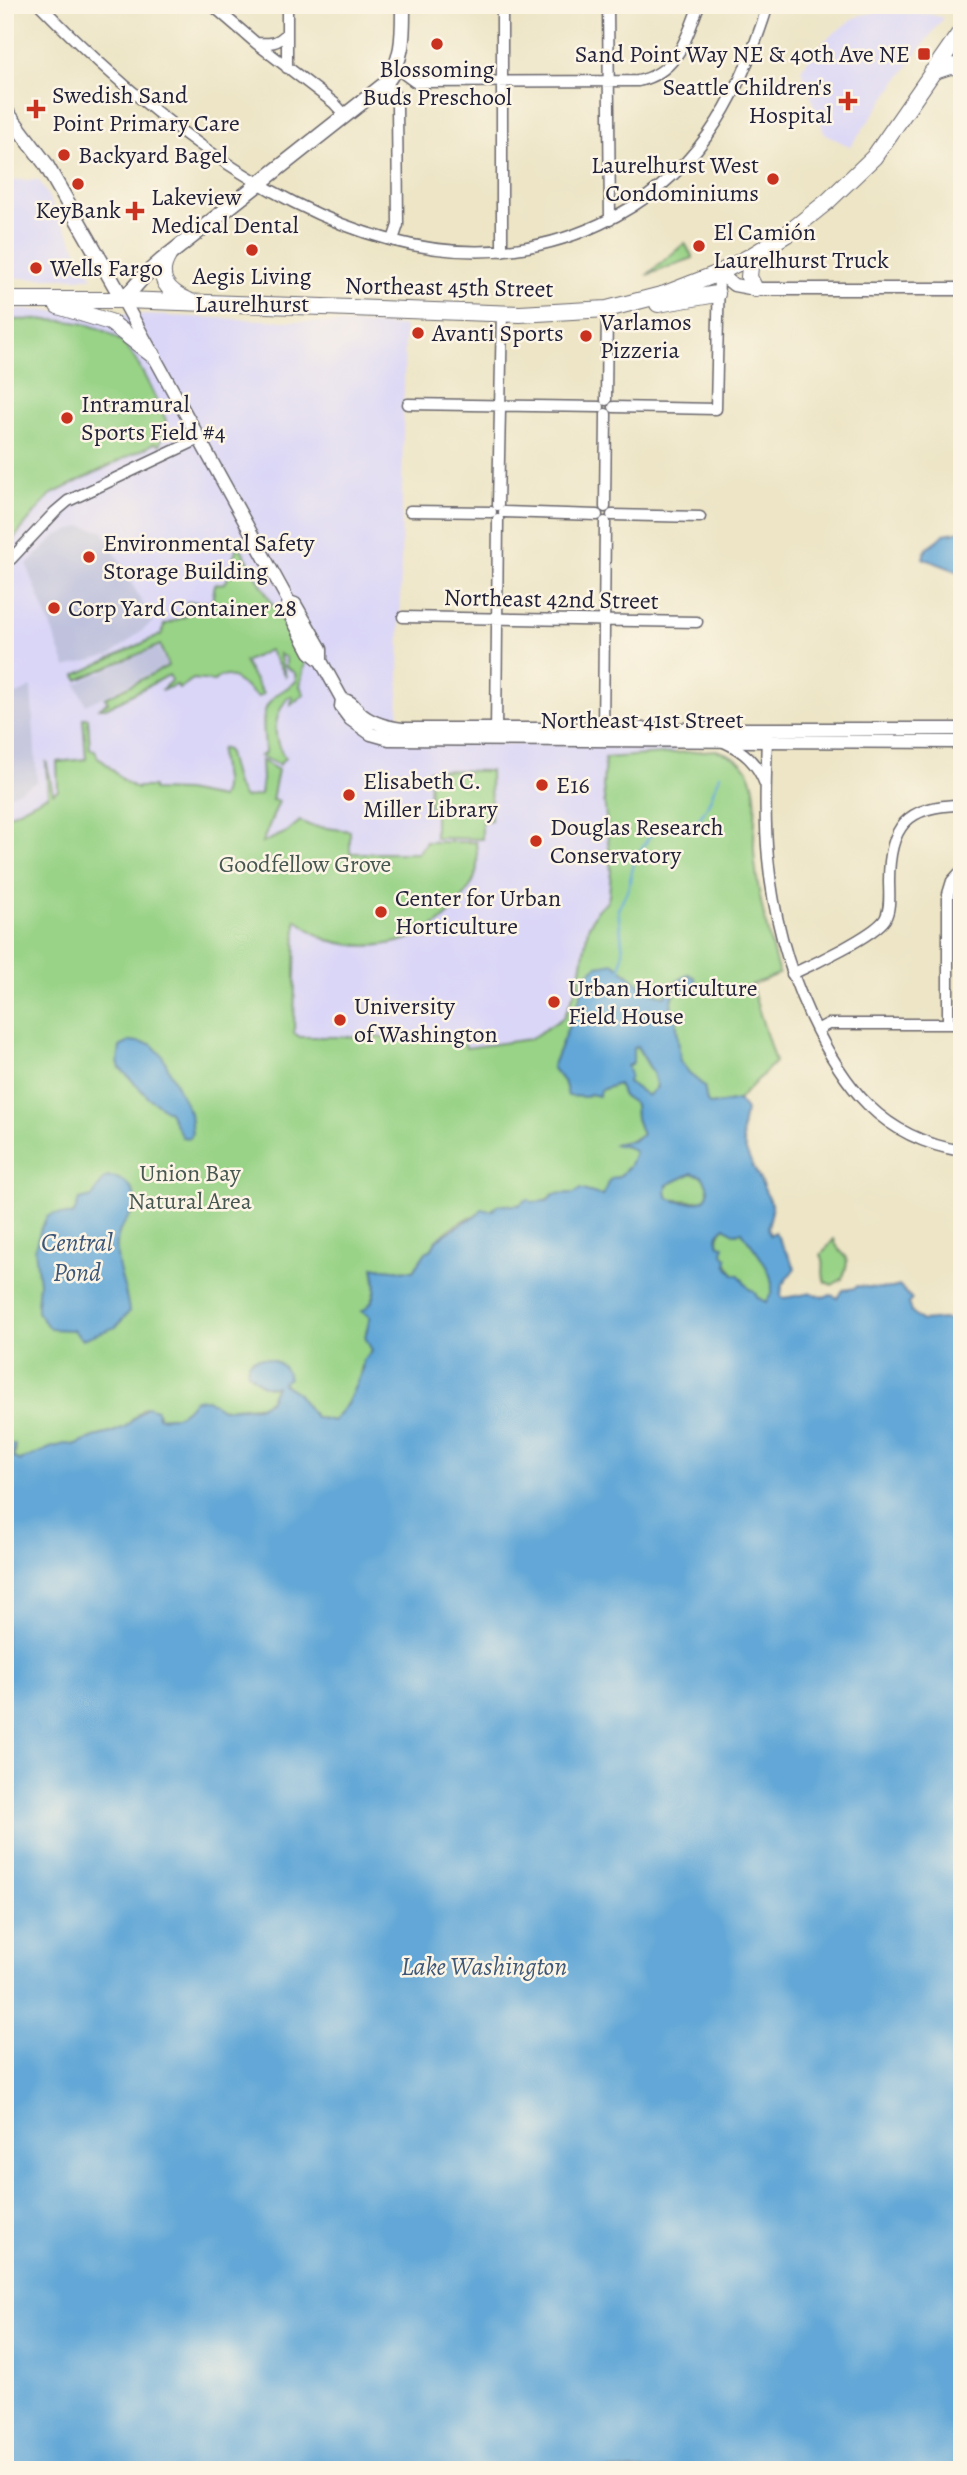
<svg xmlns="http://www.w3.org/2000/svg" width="967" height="2475" viewBox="0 0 967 2475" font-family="Alegreya,serif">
  <rect width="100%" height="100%" fill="#fcf5e5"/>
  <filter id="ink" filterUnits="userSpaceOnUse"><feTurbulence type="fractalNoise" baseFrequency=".0143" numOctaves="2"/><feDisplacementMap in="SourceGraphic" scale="14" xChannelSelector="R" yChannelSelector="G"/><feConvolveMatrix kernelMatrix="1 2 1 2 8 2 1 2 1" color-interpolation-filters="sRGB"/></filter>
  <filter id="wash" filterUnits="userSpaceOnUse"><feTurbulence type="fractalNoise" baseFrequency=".00686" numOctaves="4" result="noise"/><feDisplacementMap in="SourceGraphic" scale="28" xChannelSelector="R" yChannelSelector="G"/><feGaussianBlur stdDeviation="1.57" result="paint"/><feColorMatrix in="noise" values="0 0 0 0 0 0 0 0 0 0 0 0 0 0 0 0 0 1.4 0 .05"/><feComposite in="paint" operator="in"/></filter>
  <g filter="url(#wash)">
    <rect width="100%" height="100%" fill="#ede5c6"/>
    <path fill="#dad6f7" d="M 879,12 L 930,14 L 943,18 L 850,147 L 824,133 L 801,69 L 823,42 L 852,19 L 861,15 Z
      M 5,180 L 39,180 L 93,278 L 5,278 Z
      M 5,309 L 405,326 L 398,742 L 675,746 L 675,1294 L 386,1415 L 124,1428 L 114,1433 L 39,1450 L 5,1447 Z"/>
    <path fill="#c0c2dd" d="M 82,526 L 103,531 L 153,622 L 111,655 L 66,667 L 27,565 L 56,536 Z
      M 158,647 L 166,665 L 86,705 L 76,684 Z
      M 31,687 L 37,782 L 5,798 L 5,700 Z"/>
    <path fill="#99d387" stroke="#5e7a61" stroke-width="2" d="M 685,243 L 693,258 L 647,275 Z
      M 5,320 C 46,320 104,314 131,353 C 145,373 155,398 166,420 L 160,445 L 155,443 L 50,495 L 5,549 Z
      M 238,543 L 305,662 L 300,686 L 304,694 L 291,705 L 292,697 L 288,697 C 273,717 271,737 285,758 L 279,765 L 260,756 L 265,753 C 265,735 258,711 273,698 C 280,691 289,688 296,681 L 295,673 L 286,667 L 286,658 L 279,654 L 286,677 L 269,650 L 244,662 L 263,694 L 258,697 C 245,689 228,665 214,681 L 193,679 L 179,689 L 177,685 L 161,690 L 172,680 L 169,675 L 106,708 L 99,708 L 108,702 L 105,698 L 168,666 L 160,645 L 78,680 L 76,675 L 162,634 L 164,625 L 186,616 L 187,602 L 212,602 L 215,584 L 225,583 L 235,566 L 233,559 Z
      M 83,718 L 88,718 L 90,749 L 95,750 L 98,758 L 100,758 L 123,780 L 137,789 L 138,787 L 153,787 L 153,790 L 185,791 L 221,798 C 230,780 217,766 221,748 L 227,750 L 236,785 L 244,798 L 260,795 L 262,779 L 261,760 L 278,770 L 272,800 L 279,801 L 262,843 L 287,832 L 300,821 L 311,826 L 350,831 L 350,853 L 418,853 L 426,842 L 476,842 C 477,854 479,867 474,879 C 473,884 469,888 466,893 C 437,940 380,955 328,940 C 316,936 306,926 296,920 L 294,1033 L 300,1037 L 463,1037 L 466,1048 L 530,1039 L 564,1017 L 579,982 L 588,928 L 597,910 L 607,902 L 609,895 L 611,871 L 603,786 L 605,758 L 716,750 C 730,754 744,761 750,775 C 760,797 753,827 754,851 C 757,893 767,933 779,974 L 751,985 L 775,1062 L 738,1100 L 711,1105 L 707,1102 L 704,1086 L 691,1075 L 680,1061 L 676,1016 L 671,1006 L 673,996 L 677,991 L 684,990 L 688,975 L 668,988 L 668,994 L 663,996 L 648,991 L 614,963 L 588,973 L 577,1006 L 552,1067 L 565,1084 L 568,1096 L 590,1094 L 618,1084 L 623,1096 L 635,1104 L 636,1118 L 642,1135 L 632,1140 L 615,1144 L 627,1147 L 635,1152 L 630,1165 L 619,1177 L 612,1178 L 608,1183 L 604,1196 L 597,1196 L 592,1193 L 554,1194 C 542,1206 515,1205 498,1205 C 491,1212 487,1211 478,1214 C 462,1220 439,1233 432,1249 L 426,1252 L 413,1271 C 400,1270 388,1271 373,1267 L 376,1289 L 368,1314 L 370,1321 L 366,1331 L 372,1351 L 362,1365 L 359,1379 L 347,1404 L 333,1421 L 315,1417 L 296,1392 L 282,1383 C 288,1363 269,1356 252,1359 L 259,1383 L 268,1387 L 276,1386 L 269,1401 L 264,1405 L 222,1409 L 204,1400 L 197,1400 L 179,1416 L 159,1418 L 159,1413 L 144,1408 L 125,1427 L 110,1433 L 94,1437 L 77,1445 L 57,1446 L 24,1460 L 16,1460 L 13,1457 L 16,1451 L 14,1444 L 5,1444 L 5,817 L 48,795 L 46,761 L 53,793 L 58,790 L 57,762 L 86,759 Z
      M 430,770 L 490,771 L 491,820 L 482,821 L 482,839 L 435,838 L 435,808 L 429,808 Z
      M 636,1045 L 653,1073 L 657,1088 L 648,1096 L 628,1082 L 627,1066 L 633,1063 L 633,1048 Z
      M 692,1173 L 702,1176 C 725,1212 685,1198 672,1200 C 666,1196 665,1192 667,1185 Z
      M 725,1227 L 734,1233 L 742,1232 C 755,1250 785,1280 766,1303 L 758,1298 L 754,1291 L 749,1289 L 739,1276 L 735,1275 C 725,1262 709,1239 725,1227 Z
      M 834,1239 C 838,1258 855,1250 842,1279 L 832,1285 L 825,1282 C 820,1272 827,1263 821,1255 Z"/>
    <path fill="#62a7d7" stroke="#426489" stroke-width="2" fill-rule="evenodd" d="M 962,531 L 962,573 L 923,558 C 925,544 937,544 944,534 Z
      M 614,963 L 648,991 L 663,996 L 668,994 L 668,988 L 688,974 L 695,978 L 697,990 L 677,991 L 673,996 L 671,1006 L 676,1016 L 680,1061 L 691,1075 L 704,1086 L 707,1102 L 711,1105 L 738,1100 L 746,1110 C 734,1147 753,1160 766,1193 C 768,1197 772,1204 772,1208 C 772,1219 765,1225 770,1235 L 775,1232 L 795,1268 L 782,1285 L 781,1296 L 784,1298 L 812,1293 L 822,1297 L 831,1295 L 838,1298 L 843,1290 L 856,1288 L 857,1286 C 872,1287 887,1291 900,1286 L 912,1299 L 908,1304 L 911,1311 L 922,1321 L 943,1319 L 962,1324 L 962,2470 L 5,2470 L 5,1444 L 15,1445 L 13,1457 L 20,1461 L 50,1448 L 65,1444 L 77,1445 L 94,1437 L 111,1433 L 125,1427 L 147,1407 L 157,1410 L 158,1417 C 173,1419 184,1416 194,1400 L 207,1399 L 222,1409 L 258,1407 L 269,1401 L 276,1386 L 264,1386 L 247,1372 L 248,1363 C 262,1352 285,1361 289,1378 L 282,1383 L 296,1392 L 315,1417 L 333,1421 L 347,1404 L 362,1371 L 363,1360 L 372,1351 L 365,1337 L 370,1317 L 362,1311 C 379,1301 377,1284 373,1267 C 389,1271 399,1270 413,1271 L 426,1252 L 432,1249 L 436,1240 L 478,1214 L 482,1209 L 492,1211 L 498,1205 L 519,1205 L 527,1199 L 532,1202 L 547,1201 L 554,1194 L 574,1193 L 580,1189 L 603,1196 L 608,1183 L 612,1178 L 619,1177 L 630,1165 L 635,1152 L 627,1147 L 613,1144 L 632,1141 L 642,1135 L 636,1118 L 635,1104 L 623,1096 L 618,1084 L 600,1090 L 599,1096 L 590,1094 L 586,1097 L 568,1096 L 565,1084 L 552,1067 L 577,1006 L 588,973 L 598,966 ZM 637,1046 L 653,1073 L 657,1087 L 648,1096 L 628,1082 L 630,1075 L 627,1066 L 633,1063 L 633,1048 ZM 692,1173 L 702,1176 C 722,1206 687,1206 668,1198 L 666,1192 L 667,1185 ZM 725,1227 L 734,1233 L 742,1232 C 754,1250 785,1280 766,1302 L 758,1298 L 754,1291 L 749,1289 L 739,1275 L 735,1275 L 726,1266 L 727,1258 L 723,1254 L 724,1246 L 719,1245 C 715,1236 718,1232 725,1227 Z
      M 131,1041 L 151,1044 L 162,1055 L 190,1113 L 192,1134 L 190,1138 L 182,1137 L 169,1112 L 149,1098 L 120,1068 L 118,1062 L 120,1047 Z
      M 108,1177 C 124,1177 141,1192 133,1209 C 128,1222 118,1226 117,1243 C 115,1270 127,1287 129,1312 L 116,1327 L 82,1339 L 73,1330 L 50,1329 L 37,1312 L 37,1305 L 39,1283 L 35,1249 L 41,1228 L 47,1217 C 57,1210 65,1218 74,1214 L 79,1200 L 92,1197 L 104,1179 Z"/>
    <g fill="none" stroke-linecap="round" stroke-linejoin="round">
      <path stroke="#62a7d7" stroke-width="2.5" d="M 620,972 L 623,952 L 618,909 L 628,889 L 635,858 L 650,836 L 659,828 L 696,824 L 707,807 L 720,775"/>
    </g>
  </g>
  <g filter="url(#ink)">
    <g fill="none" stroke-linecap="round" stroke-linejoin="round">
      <defs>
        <path id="minor" d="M 40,5 C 176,144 395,320 600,224 C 695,180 738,102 768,5
          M 212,5 L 256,43 L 334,103 L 345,115
          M 287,5 L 287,68
          M 502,5 L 502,251
          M 608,5 L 610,220
          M 256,43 C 269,44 278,44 287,33
          M 396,68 L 415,82 L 638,81 C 678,72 686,39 699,5
          M 385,84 L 395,95 L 397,103 L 398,225 L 393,240
          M 606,400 L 607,309
          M 408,404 L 599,407
          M 614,407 L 716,409 L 719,273
          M 498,505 L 502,313
          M 605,507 L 606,414
          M 410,511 L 491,512
          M 504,512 L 597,515
          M 612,515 L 700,517
          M 5,562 L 11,559 L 55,512 L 68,501 L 199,439
          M 403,617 L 697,622
          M 496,734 L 498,519
          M 603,735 L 605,522
          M 767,735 C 766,775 764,817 768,858 C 773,913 787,966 810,1016 C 843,1086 881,1138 962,1151
          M 724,742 C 744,751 757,763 765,784
          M 792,974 C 812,965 875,935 885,919 C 891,908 889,893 889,881 C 889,827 906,805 962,805
          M 948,1024 L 948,894 L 952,881 L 962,870
          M 817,1030 L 828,1024 L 962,1024"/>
        <path id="tertiary" d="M 719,273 L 734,285 L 755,289 L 962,289
          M 123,300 L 289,602 L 295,604 L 321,649 L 321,661
          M 289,602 L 287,609 L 310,652 L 321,661 L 342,699 L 341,707 L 350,719 L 371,734 L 389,739 L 962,742
          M 342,699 C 352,702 352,704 359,712 C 370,723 387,727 402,729 L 962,729"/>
        <path id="secondary" d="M 5,110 L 45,163 L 123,300 L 144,276 L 161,261 L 385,84 C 404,60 403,35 403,5"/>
        <path id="primary" d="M 932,72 L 950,66 L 962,67
          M 168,256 C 155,278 168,292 189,301
          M 751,256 L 749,277 L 755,289
          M 5,300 L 123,300 L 520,314 L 607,309 L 665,294 L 719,273 L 751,256 L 787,234 L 828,201 L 874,157 L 962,30
          M 658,304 L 717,294
          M 58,306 L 110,322 L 153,355"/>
      </defs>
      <use href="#minor" stroke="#69666c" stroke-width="13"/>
      <use href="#tertiary" stroke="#69666c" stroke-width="15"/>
      <use href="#secondary" stroke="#69666c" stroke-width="17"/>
      <use href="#primary" stroke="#69666c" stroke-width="18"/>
      <use href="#minor" stroke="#fff" stroke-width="10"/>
      <use href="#tertiary" stroke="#fff" stroke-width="12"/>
      <use href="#secondary" stroke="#fff" stroke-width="14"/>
      <use href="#primary" stroke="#fff" stroke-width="16"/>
    </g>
  </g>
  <g fill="#c8321e" stroke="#fcf5e5" stroke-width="2.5">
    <circle cx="437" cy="44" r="7"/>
    <rect x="917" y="47" width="14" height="14" rx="3.5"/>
    <path d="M844.5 90.5h7v7h7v7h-7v7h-7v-7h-7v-7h7z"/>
    <path d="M32.5 98.5h7v7h7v7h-7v7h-7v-7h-7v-7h7z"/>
    <circle cx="64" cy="155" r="7"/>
    <circle cx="773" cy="179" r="7"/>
    <circle cx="78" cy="184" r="7"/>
    <path d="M131.5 200.5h7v7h7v7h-7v7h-7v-7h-7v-7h7z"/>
    <circle cx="699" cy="246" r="7"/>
    <circle cx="252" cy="250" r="7"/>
    <circle cx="36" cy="268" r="7"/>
    <circle cx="418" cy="333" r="7"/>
    <circle cx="586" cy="336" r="7"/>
    <circle cx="67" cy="418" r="7"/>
    <circle cx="89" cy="557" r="7"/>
    <circle cx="54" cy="608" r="7"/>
    <circle cx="542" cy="785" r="7"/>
    <circle cx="349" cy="795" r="7"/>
    <circle cx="536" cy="841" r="7"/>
    <circle cx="381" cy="912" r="7"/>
    <circle cx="554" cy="1002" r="7"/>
    <circle cx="340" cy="1020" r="7"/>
  </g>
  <g text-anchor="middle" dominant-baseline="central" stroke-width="5" stroke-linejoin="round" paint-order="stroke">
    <g font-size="24" fill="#22223b" stroke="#fcf5e5" text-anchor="start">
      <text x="910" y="54" text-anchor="end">Sand Point Way NE &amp; 40th Ave NE</text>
      <text x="437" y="69" text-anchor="middle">Blossoming<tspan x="437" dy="28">Buds Preschool</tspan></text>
      <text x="832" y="87" text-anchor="end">Seattle Children's<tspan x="832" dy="28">Hospital</tspan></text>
      <text x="52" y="95">Swedish Sand<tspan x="52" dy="28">Point Primary Care</tspan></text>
      <text x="78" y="155">Backyard Bagel</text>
      <text x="759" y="165" text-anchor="end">Laurelhurst West<tspan x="759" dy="28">Condominiums</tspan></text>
      <text x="151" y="197">Lakeview<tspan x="151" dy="28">Medical Dental</tspan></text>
      <text x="78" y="210" text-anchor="middle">KeyBank</text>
      <text x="713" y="232">El Camión<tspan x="713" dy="28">Laurelhurst Truck</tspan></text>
      <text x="50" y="268">Wells Fargo</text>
      <text x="252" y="276" text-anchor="middle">Aegis Living<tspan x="252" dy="28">Laurelhurst</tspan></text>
      <text x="600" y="322">Varlamos<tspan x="600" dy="28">Pizzeria</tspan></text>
      <text x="432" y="333">Avanti Sports</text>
      <text x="81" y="404">Intramural<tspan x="81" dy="28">Sports Field #4</tspan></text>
      <text x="103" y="543">Environmental Safety<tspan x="103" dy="28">Storage Building</tspan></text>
      <text x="68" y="608">Corp Yard Container 28</text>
      <text x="363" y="781">Elisabeth C.<tspan x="363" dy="28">Miller Library</tspan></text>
      <text x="556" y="785">E16</text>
      <text x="550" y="827">Douglas Research<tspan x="550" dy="28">Conservatory</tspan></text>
      <text x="395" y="898">Center for Urban<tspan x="395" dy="28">Horticulture</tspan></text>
      <text x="568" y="988">Urban Horticulture<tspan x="568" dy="28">Field House</tspan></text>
      <text x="354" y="1006">University<tspan x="354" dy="28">of Washington</tspan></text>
    </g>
    <g font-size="24" fill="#22223b" stroke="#fcf5e5">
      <text transform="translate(449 287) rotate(1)">Northeast 45th Street</text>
      <text transform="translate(551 599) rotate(1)">Northeast 42nd Street</text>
      <text x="642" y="720">Northeast 41st Street</text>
    </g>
    <g font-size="24" fill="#465752" stroke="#fcf5e5">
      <text x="305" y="864">Goodfellow Grove</text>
      <text x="190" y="1173">Union Bay<tspan x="190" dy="28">Natural Area</tspan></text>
    </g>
    <g font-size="26" font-style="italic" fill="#3c5779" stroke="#fcf5e5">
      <text x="77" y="1242">Central<tspan x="77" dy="30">Pond</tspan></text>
      <text x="484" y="1966">Lake Washington</text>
    </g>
  </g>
  <rect width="967" height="2475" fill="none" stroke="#fcf5e5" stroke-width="28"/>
</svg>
